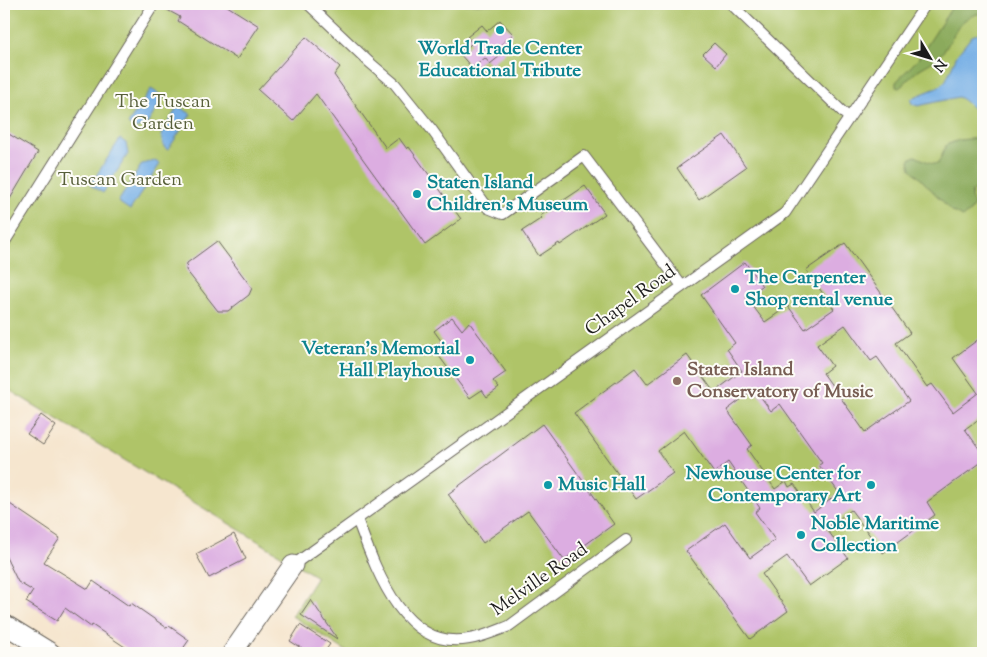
<svg xmlns="http://www.w3.org/2000/svg" width="987" height="657" viewBox="0 0 987 657" font-family="'Sorts Mill Goudy',serif">
  <rect width="100%" height="100%" fill="#fdfcf7"/>
  <filter id="ink" filterUnits="userSpaceOnUse"><feTurbulence type="fractalNoise" baseFrequency=".02" numOctaves="2"/><feDisplacementMap in="SourceGraphic" scale="10" xChannelSelector="R" yChannelSelector="G"/><feConvolveMatrix kernelMatrix="1 2 1 2 8 2 1 2 1" color-interpolation-filters="sRGB"/></filter>
  <filter id="wash" filterUnits="userSpaceOnUse"><feTurbulence type="fractalNoise" baseFrequency=".0096" numOctaves="4" result="noise"/><feDisplacementMap in="SourceGraphic" scale="20" xChannelSelector="R" yChannelSelector="G"/><feGaussianBlur stdDeviation="1.12" result="paint"/><feColorMatrix in="noise" values="0 0 0 0 0 0 0 0 0 0 0 0 0 0 0 0 0 1.4 0 .05"/><feComposite in="paint" operator="in"/></filter>
  <g filter="url(#wash)">
    <rect width="100%" height="100%" fill="#f6e6cf"/>
    <path fill="#afc468" stroke="#667042" d="M 4,4 L 983,4 L 983,653 L 349,653 L 292,616 L 317,577 L 4,387 Z"/>
    <path fill="#8baa5c" stroke="#54633c" d="M 954,4 L 983,4 L 983,13 C 955,17 957,36 941,54 C 934,63 924,65 916,72 C 910,77 906,83 899,88 L 896,87 L 896,82 L 918,59 Z
      M 983,135 L 983,192 L 977,189 L 972,191 L 971,198 L 974,205 L 969,213 L 962,217 L 953,212 L 911,169 L 909,161 L 911,158 L 915,156 L 933,164 L 938,164 L 946,145 L 959,140 L 980,138 Z"/>
    <path fill="#75aee5" stroke="#486580" d="M 983,32 L 983,116 C 973,112 968,101 958,97 L 918,106 L 912,104 L 911,100 L 914,97 L 939,87 L 946,80 L 957,55 L 972,36 Z
      M 151,89 L 164,97 L 146,126 L 135,129 L 128,124 Z
      M 178,106 L 191,114 L 168,150 L 164,147 L 161,135 Z
      M 120,139 L 126,143 L 128,154 L 103,193 L 90,185 Z
      M 155,161 L 160,164 L 130,210 L 118,202 L 142,164 Z"/>
    <g id="blocks">
      <path fill="#dcade1" fill-rule="evenodd" d="M 161,4 L 224,4 L 259,26 L 237,59 L 178,21 L 180,17 L 160,6 Z
        M 500,20 L 513,34 L 499,46 L 505,52 L 490,64 L 485,58 L 472,68 L 460,54 L 472,43 L 467,37 L 482,25 L 487,31 Z
        M 306,37 L 340,67 L 334,75 L 386,148 L 399,138 L 407,149 L 409,147 L 461,219 L 425,245 L 316,94 L 293,121 L 258,90 Z
        M 714,43 L 726,54 L 716,66 L 703,54 Z
        M 4,131 L 38,152 L 4,209 Z
        M 724,135 L 746,167 L 699,200 L 677,168 Z
        M 585,186 L 605,214 L 560,245 L 559,243 L 539,256 L 522,231 L 542,218 L 540,216 Z
        M 217,241 L 252,288 L 249,295 L 228,311 L 218,311 L 186,270 L 187,263 Z
        M 845,243 L 910,333 L 896,343 L 927,387 L 932,384 L 953,412 L 978,393 L 953,358 L 983,336 L 983,416 L 965,429 L 983,454 L 983,461 L 927,502 L 935,515 L 883,553 L 851,510 L 826,528 L 848,558 L 809,586 L 787,556 L 762,574 L 788,611 L 750,639 L 686,551 L 725,523 L 750,558 L 775,540 L 755,512 L 760,508 L 728,462 L 714,473 L 684,431 L 658,451 L 673,473 L 636,499 L 574,413 L 635,368 L 647,384 L 687,355 L 714,392 L 742,371 L 727,349 L 735,343 L 701,295 L 745,262 L 762,286 L 746,297 L 765,322 L 788,306 L 805,329 L 834,309 L 806,270 ZM 845,325 L 871,361 L 877,357 L 909,401 L 865,432 L 823,373 L 832,366 L 817,345 ZM 755,389 L 771,411 L 780,404 L 822,463 L 819,465 L 839,493 L 814,512 L 794,484 L 789,487 L 786,481 L 775,489 L 747,449 L 752,445 L 727,410 Z
        M 452,317 L 462,330 L 469,322 L 506,372 L 493,381 L 499,388 L 487,397 L 482,390 L 470,398 L 433,348 L 442,342 L 434,331 Z
        M 41,415 L 56,426 L 43,445 L 27,434 Z
        M 542,424 L 614,524 L 564,560 L 528,511 L 483,543 L 448,494 Z
        M 4,500 L 60,538 L 44,562 L 88,589 L 93,581 L 129,606 L 131,603 L 167,628 L 169,626 L 189,640 L 180,653 L 134,653 L 92,625 L 91,627 L 65,608 L 57,621 L 26,602 L 33,591 L 18,582 L 4,553 Z
        M 234,534 L 246,559 L 209,578 L 196,554 Z
        M 311,600 L 337,638 L 337,639 L 301,615 Z
        M 300,625 L 330,644 L 324,653 L 309,653 L 290,641 Z"/>
    </g>
  </g>
  <g filter="url(#ink)">
    <use href="#blocks" fill-opacity="0" stroke="#68635b" stroke-width="1"/>
    <g fill="none" stroke-linecap="round" stroke-linejoin="round">
      <defs>
        <path id="service" d="M 308,4 L 369,62 L 395,84 L 432,130 L 488,208 L 503,214 L 584,156 L 682,286
          M 731,4 L 849,118
          M 4,243 L 154,4
          M 357,519 C 375,567 403,652 469,639 C 483,637 496,631 509,626 L 626,540
          M 293,565 L 785,213 L 926,4"/>
        <path id="minor" d="M 4,624 L 51,653
          M 232,653 L 293,565"/>
      </defs>
      <use href="#service" stroke="#68635b" stroke-width="12"/>
      <use href="#minor" stroke="#68635b" stroke-width="21"/>
      <use href="#service" stroke="#fff" stroke-width="10"/>
      <use href="#minor" stroke="#fff" stroke-width="19"/>
    </g>
  </g>
  <g fill="#0f9aa8" stroke="#fdfcf7" stroke-width="2">
    <circle cx="500" cy="30" r="5"/>
    <circle cx="417" cy="194" r="5"/>
    <circle cx="735" cy="289" r="5"/>
    <circle cx="470" cy="360" r="5"/>
    <circle cx="548" cy="485" r="5"/>
    <circle cx="871" cy="485" r="5"/>
    <circle cx="801" cy="535" r="5"/>
  </g>
  <circle fill="#8d6e63" stroke="#fdfcf7" stroke-width="2" cx="677" cy="381" r="5"/>
  <g text-anchor="middle" dominant-baseline="central" stroke-width="4" stroke-linejoin="round" paint-order="stroke">
    <g font-size="19" font-weight="bold" fill="#0d838f" stroke="#fdfcf7" text-anchor="start">
      <text x="500" y="49" text-anchor="middle">World Trade Center<tspan x="500" dy="22">Educational Tribute</tspan></text>
      <text x="427" y="183">Staten Island<tspan x="427" dy="22">Children’s Museum</tspan></text>
      <text x="745" y="278">The Carpenter<tspan x="745" dy="22">Shop rental venue</tspan></text>
      <text x="460" y="349" text-anchor="end">Veteran’s Memorial<tspan x="460" dy="22">Hall Playhouse</tspan></text>
      <text x="861" y="474" text-anchor="end">Newhouse Center for<tspan x="861" dy="22">Contemporary Art</tspan></text>
      <text x="558" y="485">Music Hall</text>
      <text x="811" y="524">Noble Maritime<tspan x="811" dy="22">Collection</tspan></text>
    </g>
    <g font-size="19" fill="#575f3a" stroke="#fdfcf7">
      <text x="163" y="102">The Tuscan<tspan x="163" dy="22">Garden</tspan></text>
      <text x="120" y="180">Tuscan Garden</text>
    </g>
    <g font-size="19" fill="#1c1c1c" stroke="#fdfcf7">
      <text transform="translate(631 301) rotate(-36)">Chapel Road</text>
      <text transform="translate(540 580) rotate(-35)">Melville Road</text>
    </g>
    <g font-size="19" font-weight="bold" fill="#785e54" stroke="#fdfcf7" text-anchor="start">
      <text x="687" y="370">Staten Island<tspan x="687" dy="22">Conservatory of Music</tspan></text>
    </g>
  </g>
  <rect width="987" height="657" fill="none" stroke="#fdfcf7" stroke-width="20"/>
  <g transform="translate(930 58) rotate(128)" stroke="#fdfcf7" stroke-width="4" paint-order="stroke">
  <path d="M0-4L9 19L0 12L-9 19Z" fill="#1c1c1c"/>
  <text y="-8" font-size="14" font-weight="bold" text-anchor="middle" fill="#1c1c1c">N</text>
  </g>
</svg>
